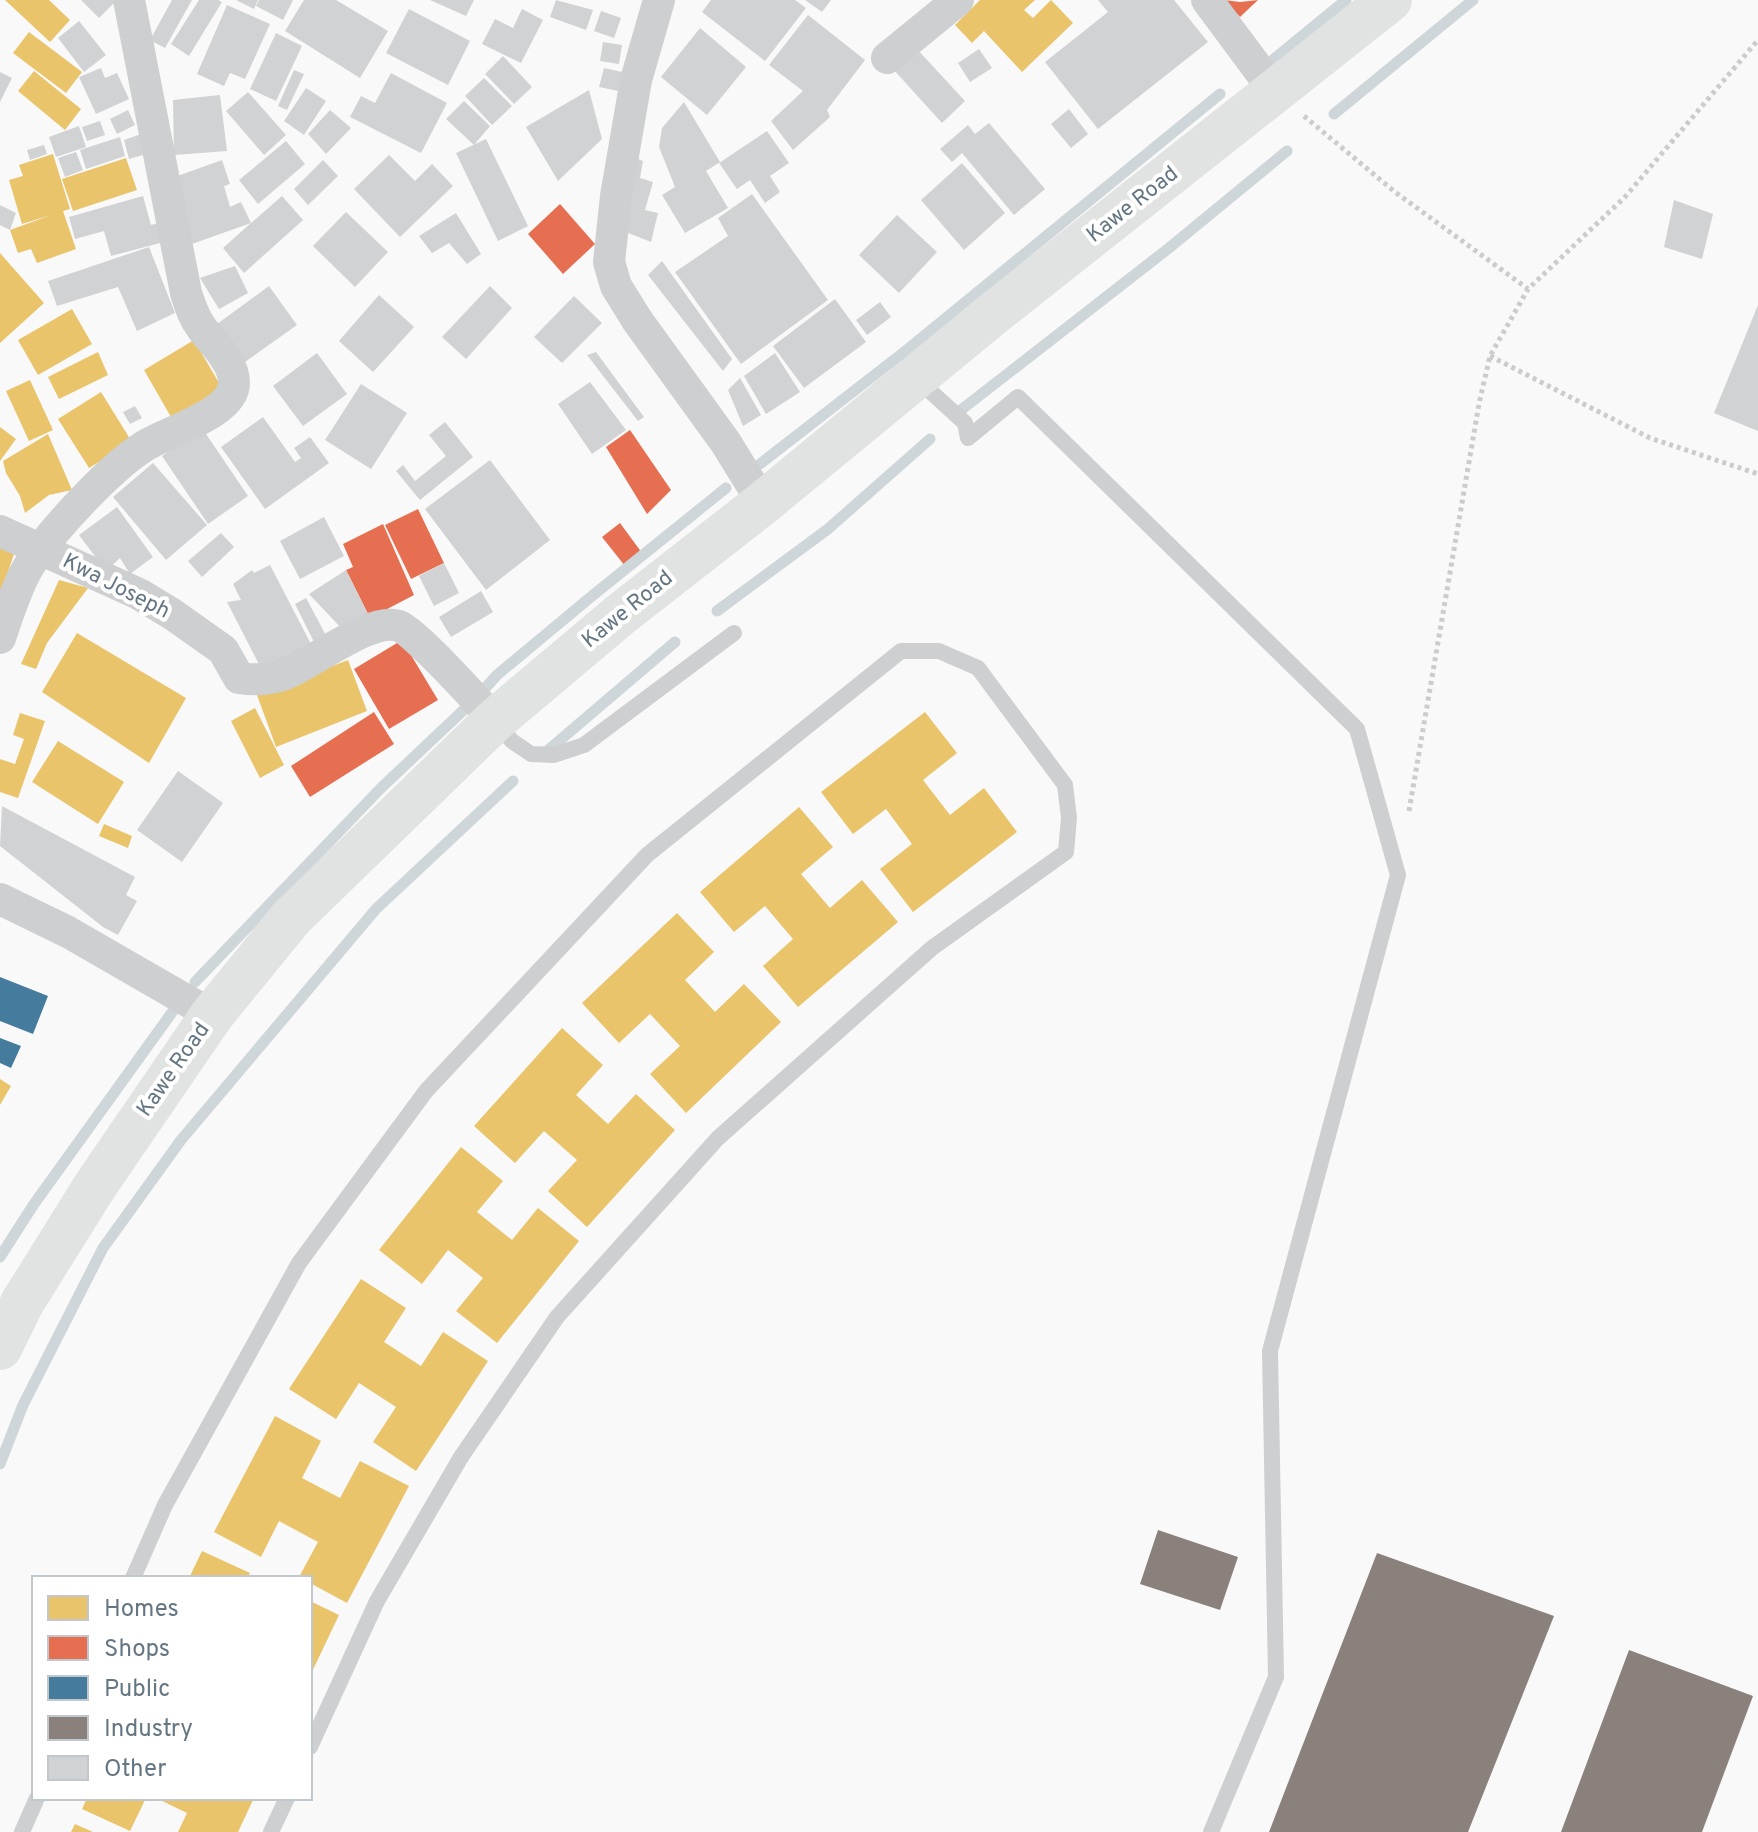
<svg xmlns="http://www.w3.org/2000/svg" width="1758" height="1832" viewBox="0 0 1758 1832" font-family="Overpass,sans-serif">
  <rect width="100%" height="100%" fill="#f9f9f9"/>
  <path fill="#e9c46a" d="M 5,0 L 49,0 L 70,20 L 50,42 Z
    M 980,0 L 1035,0 L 1024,10 L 1033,18 L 1051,0 L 1073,23 L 1022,72 L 984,31 L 972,43 L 955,25 Z
    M 29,32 L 82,72 L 66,93 L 13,53 Z
    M 34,71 L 81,109 L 65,130 L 18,91 Z
    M 53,154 L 70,209 L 63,211 L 76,249 L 37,263 L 31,249 L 18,253 L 10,230 L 51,215 L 22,224 L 9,180 L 23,176 L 19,165 Z
    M 126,158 L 137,190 L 73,211 L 62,179 Z
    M 0,253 L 44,303 L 0,343 Z
    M 72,309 L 92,344 L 38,375 L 18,340 Z
    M 194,340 L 226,395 L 175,424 L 144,370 Z
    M 98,352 L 108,375 L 59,399 L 48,377 Z
    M 30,380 L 53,430 L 29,441 L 6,391 Z
    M 101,392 L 132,442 L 89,468 L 58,419 Z
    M 0,427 L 16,439 L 0,461 Z
    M 48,434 L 72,490 L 49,495 L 25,513 L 20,496 L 6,473 L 3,461 Z
    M 0,547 L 15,551 L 1,593 L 0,593 Z
    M 59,580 L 88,588 L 47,643 L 36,669 L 21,664 Z
    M 77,633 L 186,698 L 149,763 L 42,692 Z
    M 348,660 L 367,711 L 276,747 L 257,695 Z
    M 255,708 L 284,765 L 260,778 L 231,721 Z
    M 925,712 L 957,753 L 923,780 L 950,815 L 984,788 L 1017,832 L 913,912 L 880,869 L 912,844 L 886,809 L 853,834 L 821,792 Z
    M 20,713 L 45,721 L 18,798 L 0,792 L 0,759 L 15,764 L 24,739 L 13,735 Z
    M 58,741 L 124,782 L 98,824 L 32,782 Z
    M 799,807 L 833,847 L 801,874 L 830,908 L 862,880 L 898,922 L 798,1007 L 763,966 L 793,939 L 765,906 L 734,932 L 700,892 Z
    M 104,824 L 132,836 L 128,848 L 99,836 Z
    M 677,913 L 714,952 L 685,980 L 715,1012 L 744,984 L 781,1022 L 686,1113 L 650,1074 L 680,1046 L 650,1014 L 619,1043 L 582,1003 Z
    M 562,1028 L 603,1065 L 576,1095 L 608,1124 L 636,1094 L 675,1130 L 587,1227 L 548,1191 L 577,1160 L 544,1131 L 515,1163 L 474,1126 Z
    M 0,1079 L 11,1086 L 0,1105 Z
    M 461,1147 L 503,1181 L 477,1212 L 512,1240 L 538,1208 L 579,1241 L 497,1343 L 456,1311 L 483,1278 L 448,1250 L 422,1284 L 379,1250 Z
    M 361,1279 L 406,1308 L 384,1342 L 421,1366 L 443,1332 L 488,1361 L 416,1471 L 373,1442 L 396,1407 L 359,1383 L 336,1419 L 289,1389 Z
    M 275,1416 L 321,1441 L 302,1478 L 340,1498 L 360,1461 L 409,1486 L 347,1603 L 310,1583 L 310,1578 L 299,1577 L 318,1542 L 279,1521 L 261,1557 L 214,1532 Z
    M 202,1551 L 250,1573 L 247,1578 L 189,1578 Z
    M 310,1601 L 339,1615 L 310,1676 Z
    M 87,1798 L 146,1798 L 130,1831 L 82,1809 Z
    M 156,1798 L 254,1798 L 238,1832 L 178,1832 L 187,1813 Z
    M 75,1824 L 93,1832 L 71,1832 Z"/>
  <path fill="#e76f51" d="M 1224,0 L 1240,2 L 1258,0 L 1240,17 Z
    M 560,204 L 595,244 L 563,274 L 528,234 Z
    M 630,430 L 671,490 L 647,514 L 606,447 Z
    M 418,509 L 444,563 L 411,579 L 385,525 Z
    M 620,523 L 642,553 L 625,566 L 602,537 Z
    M 383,524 L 414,595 L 370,618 L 346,570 L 353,567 L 343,544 Z
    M 402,640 L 438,700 L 389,729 L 354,669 Z
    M 374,712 L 394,744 L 310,797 L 291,766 Z"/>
  <path fill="#457b9d" d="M 0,977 L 48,996 L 33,1034 L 0,1021 Z
    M 0,1038 L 21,1046 L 11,1068 L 0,1063 Z"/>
  <path fill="#8a817c" d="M 1158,1530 L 1238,1557 L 1220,1610 L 1140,1584 Z
    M 1377,1553 L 1554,1616 L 1468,1832 L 1269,1832 Z
    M 1629,1650 L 1753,1696 L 1702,1832 L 1561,1832 Z"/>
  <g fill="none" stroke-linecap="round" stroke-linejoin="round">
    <path stroke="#ced6d9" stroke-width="11" d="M 1274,59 L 1346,0
      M 1334,114 L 1473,0
      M 961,410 L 1169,248 L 1287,151
      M 760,464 L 908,349 L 1220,94
      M 717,611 L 828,529 L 930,439
      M 480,694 L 497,675 L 592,596 L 726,488
      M 546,752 L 675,642
      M 195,982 L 381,788 L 470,704
      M 0,1257 L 34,1204 L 173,1011
      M 0,1464 L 23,1405 L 103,1248 L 181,1140 L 376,909 L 513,781"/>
  </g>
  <path fill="#d0d2d3" d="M 81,0 L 113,0 L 115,2 L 99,18 Z
    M 172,0 L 192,0 L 165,48 L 150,40 Z
    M 199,0 L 218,0 L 222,2 L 189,56 L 171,44 Z
    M 236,0 L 258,0 L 254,9 Z
    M 259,0 L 293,0 L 283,20 L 256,6 Z
    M 304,0 L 336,0 L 388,31 L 360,78 L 285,31 Z
    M 430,0 L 474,0 L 466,16 Z
    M 556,0 L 593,10 L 586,30 L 550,17 Z
    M 711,0 L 795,0 L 806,8 L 765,61 L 702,12 Z
    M 805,0 L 831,0 L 822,12 Z
    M 1098,0 L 1174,0 L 1208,42 L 1098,129 L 1045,62 L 1108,12 Z
    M 227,5 L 270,24 L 245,79 L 230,73 L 224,86 L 197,74 Z
    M 409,9 L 470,41 L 448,85 L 386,53 Z
    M 522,9 L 543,20 L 521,63 L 482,44 L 495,19 L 513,28 Z
    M 601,11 L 621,18 L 614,38 L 594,31 Z
    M 808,15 L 865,60 L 827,110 L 830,117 L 793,150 L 771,121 L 803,91 L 769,65 Z
    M 79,21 L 106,55 L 84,72 L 58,38 Z
    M 700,28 L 746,67 L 707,115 L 661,77 Z
    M 276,33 L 302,46 L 276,101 L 250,89 Z
    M 603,42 L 622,45 L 619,64 L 600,61 Z
    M 916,48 L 965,101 L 942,123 L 893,69 Z
    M 979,49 L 992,68 L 970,82 L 958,63 Z
    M 503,56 L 532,87 L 514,104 L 485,74 Z
    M 101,68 L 105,78 L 117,73 L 129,99 L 96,114 L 79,77 Z
    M 604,68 L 622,72 L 618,91 L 599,87 Z
    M 294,70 L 304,74 L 287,110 L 278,106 Z
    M 0,72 L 12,78 L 0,102 Z
    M 391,73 L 447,103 L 421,153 L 350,117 L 361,96 L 375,103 Z
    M 484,78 L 512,106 L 492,125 L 465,96 Z
    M 306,88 L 326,101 L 304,135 L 284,121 Z
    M 589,90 L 602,139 L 558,181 L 526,127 Z
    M 248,92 L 286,135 L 264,155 L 226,111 Z
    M 220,95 L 227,151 L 174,155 L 173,100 Z
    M 464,101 L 490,126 L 474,145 L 446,119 Z
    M 684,102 L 720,162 L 706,171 L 728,208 L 685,233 L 662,195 L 675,187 L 659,147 L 662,128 Z
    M 1069,109 L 1088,134 L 1071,148 L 1051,124 Z
    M 128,110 L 135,125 L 117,134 L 110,119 Z
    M 330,110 L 351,128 L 326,154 L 308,134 Z
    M 100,121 L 105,135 L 87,141 L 82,127 Z
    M 989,123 L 1045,189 L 1014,215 L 962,153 L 952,162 L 940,149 L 968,125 L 975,134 Z
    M 79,126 L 86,147 L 56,157 L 49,137 Z
    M 767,131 L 789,163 L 770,176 L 780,192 L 765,203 L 750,180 L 737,189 L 719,163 Z
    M 144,133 L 150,153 L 129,159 L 124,140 Z
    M 120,137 L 125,156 L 86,169 L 80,150 Z
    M 486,139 L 528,226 L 498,241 L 456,153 Z
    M 286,141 L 305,164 L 258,204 L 239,180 Z
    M 44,145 L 47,154 L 30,160 L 27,150 Z
    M 76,152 L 83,170 L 65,177 L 58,158 Z
    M 389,155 L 415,181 L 432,164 L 453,186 L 400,237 L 354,189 Z
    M 631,156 L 643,161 L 640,178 L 653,182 L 645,210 L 658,213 L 651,242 L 618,229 Z
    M 222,160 L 230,184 L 224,186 L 230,207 L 241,202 L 251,223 L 282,196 L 303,220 L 244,273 L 223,248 L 251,223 L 192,244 L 172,178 Z
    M 323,160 L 338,176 L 308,205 L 294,189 Z
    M 962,163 L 1005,213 L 964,250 L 921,200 Z
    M 752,194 L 828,300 L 741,364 L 675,272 L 728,236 L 718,218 Z
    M 143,196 L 151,225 L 159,223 L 164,242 L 111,256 L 104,231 L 75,239 L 69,217 Z
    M 1674,200 L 1713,214 L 1702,259 L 1664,247 Z
    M 0,205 L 16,213 L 10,230 L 0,225 Z
    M 346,212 L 388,252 L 355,287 L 313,246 Z
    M 456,213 L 481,254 L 467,264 L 449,243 L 432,253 L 419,236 Z
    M 897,215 L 937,252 L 899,293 L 859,255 Z
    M 149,247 L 175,313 L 137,331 L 118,287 L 57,306 L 48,281 Z
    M 662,261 L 732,359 L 723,371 L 648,275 Z
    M 235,266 L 248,293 L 219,309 L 200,278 Z
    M 269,286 L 297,325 L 245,362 L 217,324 Z
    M 490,286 L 512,308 L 466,359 L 442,337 Z
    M 379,295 L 414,327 L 373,372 L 339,341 Z
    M 574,296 L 602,323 L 562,363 L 534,337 Z
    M 835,299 L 866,342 L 804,388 L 773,346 Z
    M 880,302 L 891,317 L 867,335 L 856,320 Z
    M 1758,305 L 1758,431 L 1714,413 Z
    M 596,352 L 644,417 L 638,421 L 587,355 Z
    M 317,353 L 347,394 L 303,426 L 273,386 Z
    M 775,353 L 800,392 L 766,414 L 744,376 Z
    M 740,378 L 761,415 L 743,426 L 728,390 Z
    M 590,382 L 626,430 L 592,454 L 558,404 Z
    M 361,384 L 407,413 L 371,469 L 325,440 Z
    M 135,406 L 142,418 L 130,424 L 123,412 Z
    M 263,417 L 295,462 L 301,458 L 294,448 L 310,437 L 329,463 L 265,509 L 221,447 Z
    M 445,422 L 473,457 L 420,500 L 396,471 L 403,465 L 415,481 L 446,456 L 429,435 Z
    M 202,428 L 248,496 L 208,524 L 162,456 Z
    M 490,460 L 550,540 L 486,590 L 425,509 Z
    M 153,463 L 207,525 L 166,560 L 113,497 Z
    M 117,507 L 153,557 L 130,574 L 120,558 L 106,571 L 79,535 Z
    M 324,517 L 344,556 L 300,579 L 280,541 Z
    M 221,533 L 234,547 L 202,577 L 188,561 Z
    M 444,563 L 459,593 L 434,606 L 419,576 Z
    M 270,565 L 312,646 L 265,676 L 227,602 L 241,600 L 233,584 L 252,570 L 254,573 Z
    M 346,570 L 370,618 L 362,615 L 356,622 L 343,630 L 309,594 Z
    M 481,591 L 493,612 L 451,637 L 439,617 Z
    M 306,598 L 328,639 L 316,646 L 295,604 Z
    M 178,771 L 223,803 L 182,862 L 137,830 Z
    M 2,806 L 135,877 L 126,895 L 137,901 L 118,935 L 103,927 L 0,846 Z"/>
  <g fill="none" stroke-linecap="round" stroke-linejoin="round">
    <path stroke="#cbcccd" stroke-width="5" stroke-dasharray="4 4" stroke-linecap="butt" d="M 1304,116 L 1395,192 L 1528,289
      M 1490,356 L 1650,438 L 1758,474
      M 1409,811 L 1479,404 L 1490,356 L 1528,289 L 1625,197 L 1758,40"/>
    <path stroke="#cecfd0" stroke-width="16" d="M 917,379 L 965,423 L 968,438 L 1018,397 L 1357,729 L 1398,875 L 1270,1351 L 1276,1677 L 1211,1832
      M 495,722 L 512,741 L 531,754 L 554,755 L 584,745 L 734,633
      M 133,1578 L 165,1505 L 299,1263 L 426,1091 L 647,855 L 901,651 L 939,651 L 978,668 L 1065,785 L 1069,818 L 1066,852 L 932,948 L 718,1138 L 557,1317 L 461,1457 L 377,1601 L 310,1747
      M 22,1832 L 37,1798
      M 271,1832 L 287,1798"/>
    <path stroke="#cecfd0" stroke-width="32" d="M 659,0 L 636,80 L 616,196 L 609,262 L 616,286 L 637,320 L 726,443 L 763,503
      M 1207,0 L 1276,93
      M 887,58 L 958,0
      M 0,531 L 139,594 L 172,614 L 223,650 L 239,678 C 251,680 263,680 276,677 C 308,669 368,616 399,626 C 414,631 481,704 494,721
      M 0,638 C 7,617 14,595 24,575 C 42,539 109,469 143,447 C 167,431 234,414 234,383 C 234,361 213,344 201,327 C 193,316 190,305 186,293 L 129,0
      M 0,899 L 68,932 L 212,1015"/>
    <path stroke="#e1e2e2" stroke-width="44" d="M 0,1348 L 22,1303 L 95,1186 L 212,1015 L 291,918 L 494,721 L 621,614 L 763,503 L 994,313 L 1390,0"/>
  </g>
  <g text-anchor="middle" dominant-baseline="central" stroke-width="8" stroke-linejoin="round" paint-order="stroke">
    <g font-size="22" fill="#657683" stroke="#fff">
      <text transform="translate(1133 205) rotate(-38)">Kawe Road</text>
      <text transform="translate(116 587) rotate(27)">Kwa Joseph</text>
      <text transform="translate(628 610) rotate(-39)">Kawe Road</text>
      <text transform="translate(174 1070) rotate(-55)">Kawe Road</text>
    </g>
  </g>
  <rect x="32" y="1576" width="280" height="224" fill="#ffffff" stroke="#c1c8cd" stroke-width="2"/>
  <rect x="48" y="1596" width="40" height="24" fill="#e9c46a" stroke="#c1c8cd" stroke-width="2"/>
  <text x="104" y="1616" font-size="24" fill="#657683">Homes</text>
  <rect x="48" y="1636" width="40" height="24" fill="#e76f51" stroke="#c1c8cd" stroke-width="2"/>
  <text x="104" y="1656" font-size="24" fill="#657683">Shops</text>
  <rect x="48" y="1676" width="40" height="24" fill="#457b9d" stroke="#c1c8cd" stroke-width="2"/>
  <text x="104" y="1696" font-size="24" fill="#657683">Public</text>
  <rect x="48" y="1716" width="40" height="24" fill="#8a817c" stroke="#c1c8cd" stroke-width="2"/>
  <text x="104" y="1736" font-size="24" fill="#657683">Industry</text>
  <rect x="48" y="1756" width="40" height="24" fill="#d0d2d3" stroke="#c1c8cd" stroke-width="2"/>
  <text x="104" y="1776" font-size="24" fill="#657683">Other</text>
</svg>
